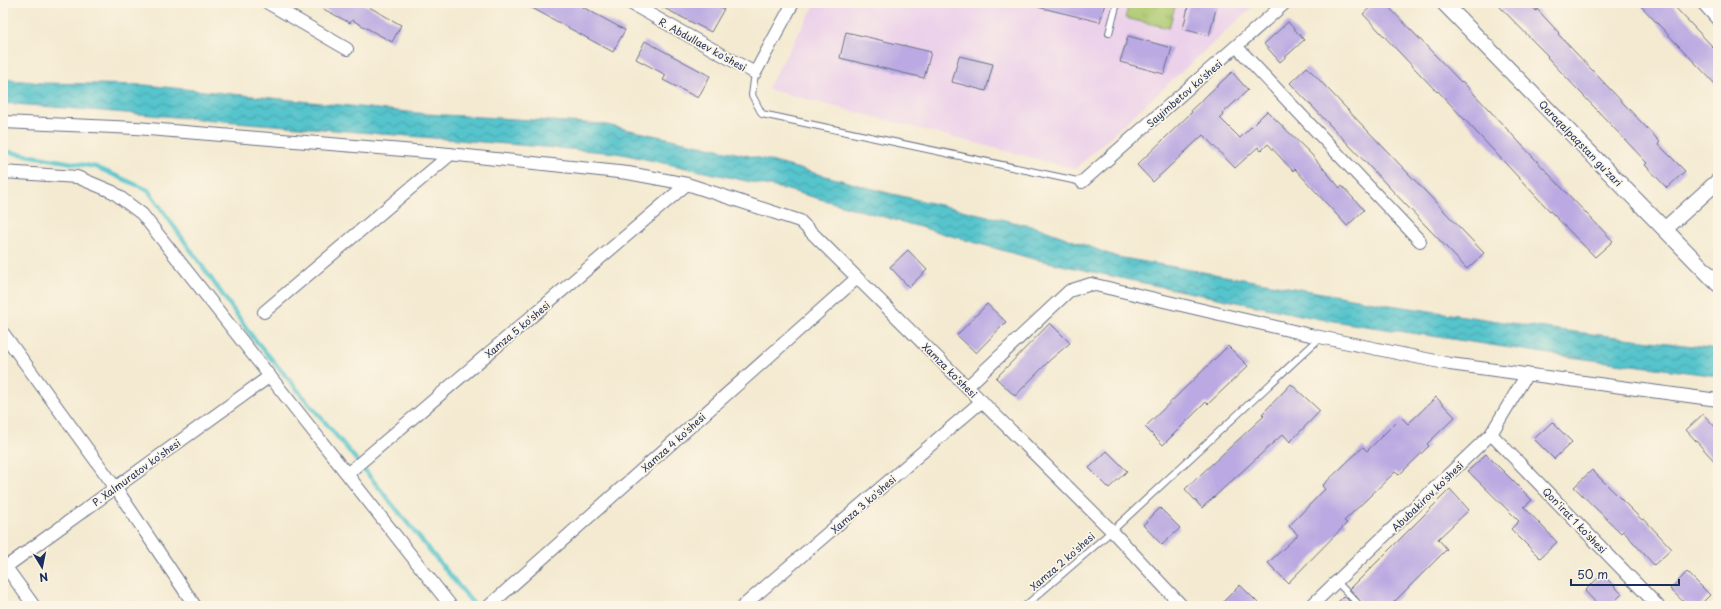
<svg xmlns="http://www.w3.org/2000/svg" width="1721" height="609" viewBox="0 0 1721 609" font-family="'Playpen Sans',sans-serif">
  <defs>
    <pattern id="grass-tufts" width="24" height="20" patternUnits="userSpaceOnUse"><rect width="24" height="20" fill="#adc970"/><path d="M3 7l-1-3M5 7V3M7 7l1-3M15 17l-1-3M17 17v-4M19 17l1-3" fill="none" stroke="#94ad63"/></pattern>
    <pattern id="water-waves" width="16" height="10" patternUnits="userSpaceOnUse"><rect width="16" height="10" fill="#56c4cc"/><path d="M0 5q4-4 8 0t8 0" fill="none" stroke="#46a0a9"/></pattern>
  </defs>
  <rect width="100%" height="100%" fill="#fcf5e5"/>
  <filter id="ink" filterUnits="userSpaceOnUse"><feTurbulence type="fractalNoise" baseFrequency=".025" numOctaves="2"/><feDisplacementMap in="SourceGraphic" scale="8" xChannelSelector="R" yChannelSelector="G"/><feConvolveMatrix kernelMatrix="1 2 1 2 8 2 1 2 1" color-interpolation-filters="sRGB"/></filter>
  <filter id="wash" filterUnits="userSpaceOnUse"><feTurbulence type="fractalNoise" baseFrequency=".012" numOctaves="4" result="noise"/><feDisplacementMap in="SourceGraphic" scale="16" xChannelSelector="R" yChannelSelector="G"/><feGaussianBlur stdDeviation="0.9" result="paint"/><feColorMatrix in="noise" values="0 0 0 0 0 0 0 0 0 0 0 0 0 0 0 0 0 1.4 0 .05"/><feComposite in="paint" operator="in"/></filter>
  <g filter="url(#wash)">
    <rect width="100%" height="100%" fill="#f4ead1"/>
    <path fill="#ecd1ea" d="M 816,3 L 1257,3 L 1075,169 L 767,89 Z"/>
    <path fill="url(#grass-tufts)" stroke="#647c67" d="M 1129,3 L 1176,3 L 1169,28 L 1125,18 Z"/>
    <path fill="url(#water-waves)" stroke="#387a95" d="M 3,79 L 42,83 L 145,85 L 427,114 L 602,124 L 763,159 L 888,193 L 1039,228 L 1117,257 L 1390,305 L 1558,330 L 1718,349 L 1718,376 L 1570,357 L 1320,319 L 1134,281 L 1030,258 L 788,190 L 617,153 L 3,103 Z"/>
    <g fill="none" stroke-linecap="round" stroke-linejoin="round">
      <path stroke="#56c4cc" stroke-width="4.5" d="M 3,151 L 96,167 L 148,190 L 252,336 L 345,446 L 475,606"/>
    </g>
    <g id="blocks">
      <path fill="#baa9e2" d="M 312,3 L 362,3 L 401,25 L 392,42 L 352,20 L 350,23 Z
        M 523,3 L 575,3 L 625,30 L 613,52 Z
        M 654,3 L 713,3 L 724,9 L 711,32 Z
        M 1038,3 L 1105,3 L 1100,22 L 1038,7 Z
        M 1189,3 L 1209,3 L 1217,5 L 1209,36 L 1183,29 Z
        M 1375,3 L 1385,3 L 1461,82 L 1462,81 L 1562,188 L 1613,241 L 1595,257 L 1547,208 L 1438,91 L 1437,92 L 1363,14 Z
        M 1496,3 L 1529,3 L 1536,11 L 1537,9 L 1559,33 L 1558,34 L 1660,142 L 1658,144 L 1685,171 L 1667,188 L 1645,165 L 1647,163 L 1547,57 L 1548,56 Z
        M 1638,3 L 1671,3 L 1713,47 L 1718,52 L 1718,87 Z
        M 1288,22 L 1304,40 L 1280,62 L 1264,44 Z
        M 846,32 L 931,52 L 924,78 L 840,58 Z
        M 1128,36 L 1172,48 L 1164,74 L 1120,62 Z
        M 645,41 L 710,76 L 698,98 L 663,80 L 666,75 L 636,59 Z
        M 959,56 L 993,64 L 986,91 L 952,82 Z
        M 1307,67 L 1484,253 L 1467,269 L 1290,83 Z
        M 1232,72 L 1248,90 L 1222,114 L 1223,115 L 1220,118 L 1240,138 L 1267,111 L 1311,154 L 1340,188 L 1342,186 L 1364,210 L 1347,226 L 1295,169 L 1293,171 L 1268,144 L 1261,151 L 1258,147 L 1235,168 L 1203,135 L 1153,182 L 1137,165 L 1192,112 L 1191,110 Z
        M 908,250 L 927,270 L 909,287 L 890,267 Z
        M 987,304 L 1006,322 L 976,353 L 957,335 Z
        M 1050,323 L 1070,343 L 1051,359 L 1015,396 L 996,378 Z
        M 1228,346 L 1248,366 L 1208,404 L 1206,402 L 1163,445 L 1145,427 Z
        M 1291,384 L 1320,411 L 1290,442 L 1283,434 L 1202,508 L 1185,489 L 1264,416 L 1262,414 Z
        M 1436,397 L 1455,417 L 1427,444 L 1429,446 L 1399,475 L 1395,472 L 1344,521 L 1347,523 L 1288,583 L 1268,563 L 1298,535 L 1289,526 L 1325,489 L 1322,486 L 1363,447 L 1367,451 L 1401,417 L 1408,424 Z
        M 1703,414 L 1718,430 L 1718,465 L 1686,430 Z
        M 1552,422 L 1572,442 L 1554,459 L 1534,439 Z
        M 1107,451 L 1127,471 L 1109,488 L 1089,468 Z
        M 1486,454 L 1532,500 L 1524,507 L 1557,542 L 1540,558 L 1511,529 L 1519,521 L 1468,471 Z
        M 1592,470 L 1642,520 L 1644,519 L 1672,549 L 1654,565 L 1623,531 L 1621,533 L 1574,487 Z
        M 1450,489 L 1469,510 L 1438,539 L 1447,549 L 1390,606 L 1364,606 L 1350,589 Z
        M 1160,508 L 1180,528 L 1162,545 L 1143,525 Z
        M 1687,572 L 1710,595 L 1699,606 L 1688,606 L 1670,589 Z
        M 1602,574 L 1622,594 L 1610,606 L 1599,606 L 1585,591 Z
        M 1240,585 L 1261,606 L 1219,606 Z
        M 1344,596 L 1354,606 L 1334,606 Z"/>
    </g>
  </g>
  <g filter="url(#ink)">
    <use href="#blocks" fill-opacity="0" stroke="#677086" stroke-width="1"/>
    <g fill="none" stroke-linecap="round" stroke-linejoin="round">
      <defs>
        <path id="service" d="M 1109,33 L 1117,3
          M 755,73 L 752,95 L 762,114 L 1082,182
          M 1337,582 L 1360,606
          M 1025,606 L 1112,531 L 1321,337"/>
        <path id="minor" d="M 268,3 L 347,49
          M 630,3 L 755,73 L 793,3
          M 1703,3 L 1718,20
          M 1237,47 L 1420,241
          M 3,122 L 136,128 L 439,153 L 628,173 L 687,184 L 800,221 L 1112,531 L 1182,606
          M 3,172 L 77,177 L 113,192 L 142,214 L 451,606
          M 1082,182 L 1285,3
          M 264,312 L 451,154
          M 3,333 L 115,487 L 195,606
          M 967,387 L 1069,291 L 1091,284 L 1310,335 L 1450,364 L 1718,400
          M 1491,434 L 1658,606
          M 347,474 L 687,184
          M 3,563 L 34,606
          M 3,569 L 270,376
          M 489,606 L 857,278
          M 743,606 L 982,401
          M 1311,606 L 1491,434 L 1527,374"/>
        <path id="tertiary" d="M 1444,3 L 1718,284
          M 1665,229 L 1718,181"/>
      </defs>
      <use href="#service" stroke="#677086" stroke-width="8"/>
      <use href="#minor" stroke="#677086" stroke-width="14"/>
      <use href="#tertiary" stroke="#677086" stroke-width="17"/>
      <use href="#service" stroke="#fff" stroke-width="6"/>
      <use href="#minor" stroke="#fff" stroke-width="12"/>
      <use href="#tertiary" stroke="#fff" stroke-width="15"/>
    </g>
  </g>
  <g text-anchor="middle" dominant-baseline="central" stroke-width="3.5" stroke-linejoin="round" paint-order="stroke">
    <g font-size="10" fill="#1b2f5e" stroke="#fcf5e5">
      <text transform="translate(703 44) rotate(29)">R. Abdullaev ko'shesi</text>
      <text transform="translate(1184 93) rotate(-41)">Sayimbetov ko'shesi</text>
      <text transform="translate(1581 143) rotate(46)">Qaraqalpaqstan gu'zari</text>
      <text transform="translate(517 329) rotate(-40)">Xamza 5 ko'shesi</text>
      <text transform="translate(950 370) rotate(45)">Xamza ko'shesi</text>
      <text transform="translate(673 442) rotate(-42)">Xamza 4 ko'shesi</text>
      <text transform="translate(136 472) rotate(-36)">P. Xalmuratov ko'shesi</text>
      <text transform="translate(1427 496) rotate(-44)">Abubakirov ko'shesi</text>
      <text transform="translate(863 504) rotate(-41)">Xamza 3 ko'shesi</text>
      <text transform="translate(1575 520) rotate(46)">Qon'irat 1 ko'shesi</text>
      <text transform="translate(1062 561) rotate(-41)">Xamza 2 ko'shesi</text>
    </g>
  </g>
  <rect width="1721" height="609" fill="none" stroke="#fcf5e5" stroke-width="16"/>
  <g transform="translate(42 567) rotate(170)" stroke="#fcf5e5" stroke-width="3" paint-order="stroke">
  <path d="M0-3L7 15L0 10L-7 15Z" fill="#1b2f5e"/>
  <text y="-6" font-size="11" font-weight="bold" text-anchor="middle" fill="#1b2f5e">N</text>
  </g>
  <path d="M1571 579v6h108v-6" fill="none" stroke="#1b2f5e" stroke-width="2"/>
  <text x="1577" y="579" font-size="12" fill="#1b2f5e" stroke="#fcf5e5" stroke-width="3" paint-order="stroke">50 m</text>
</svg>
